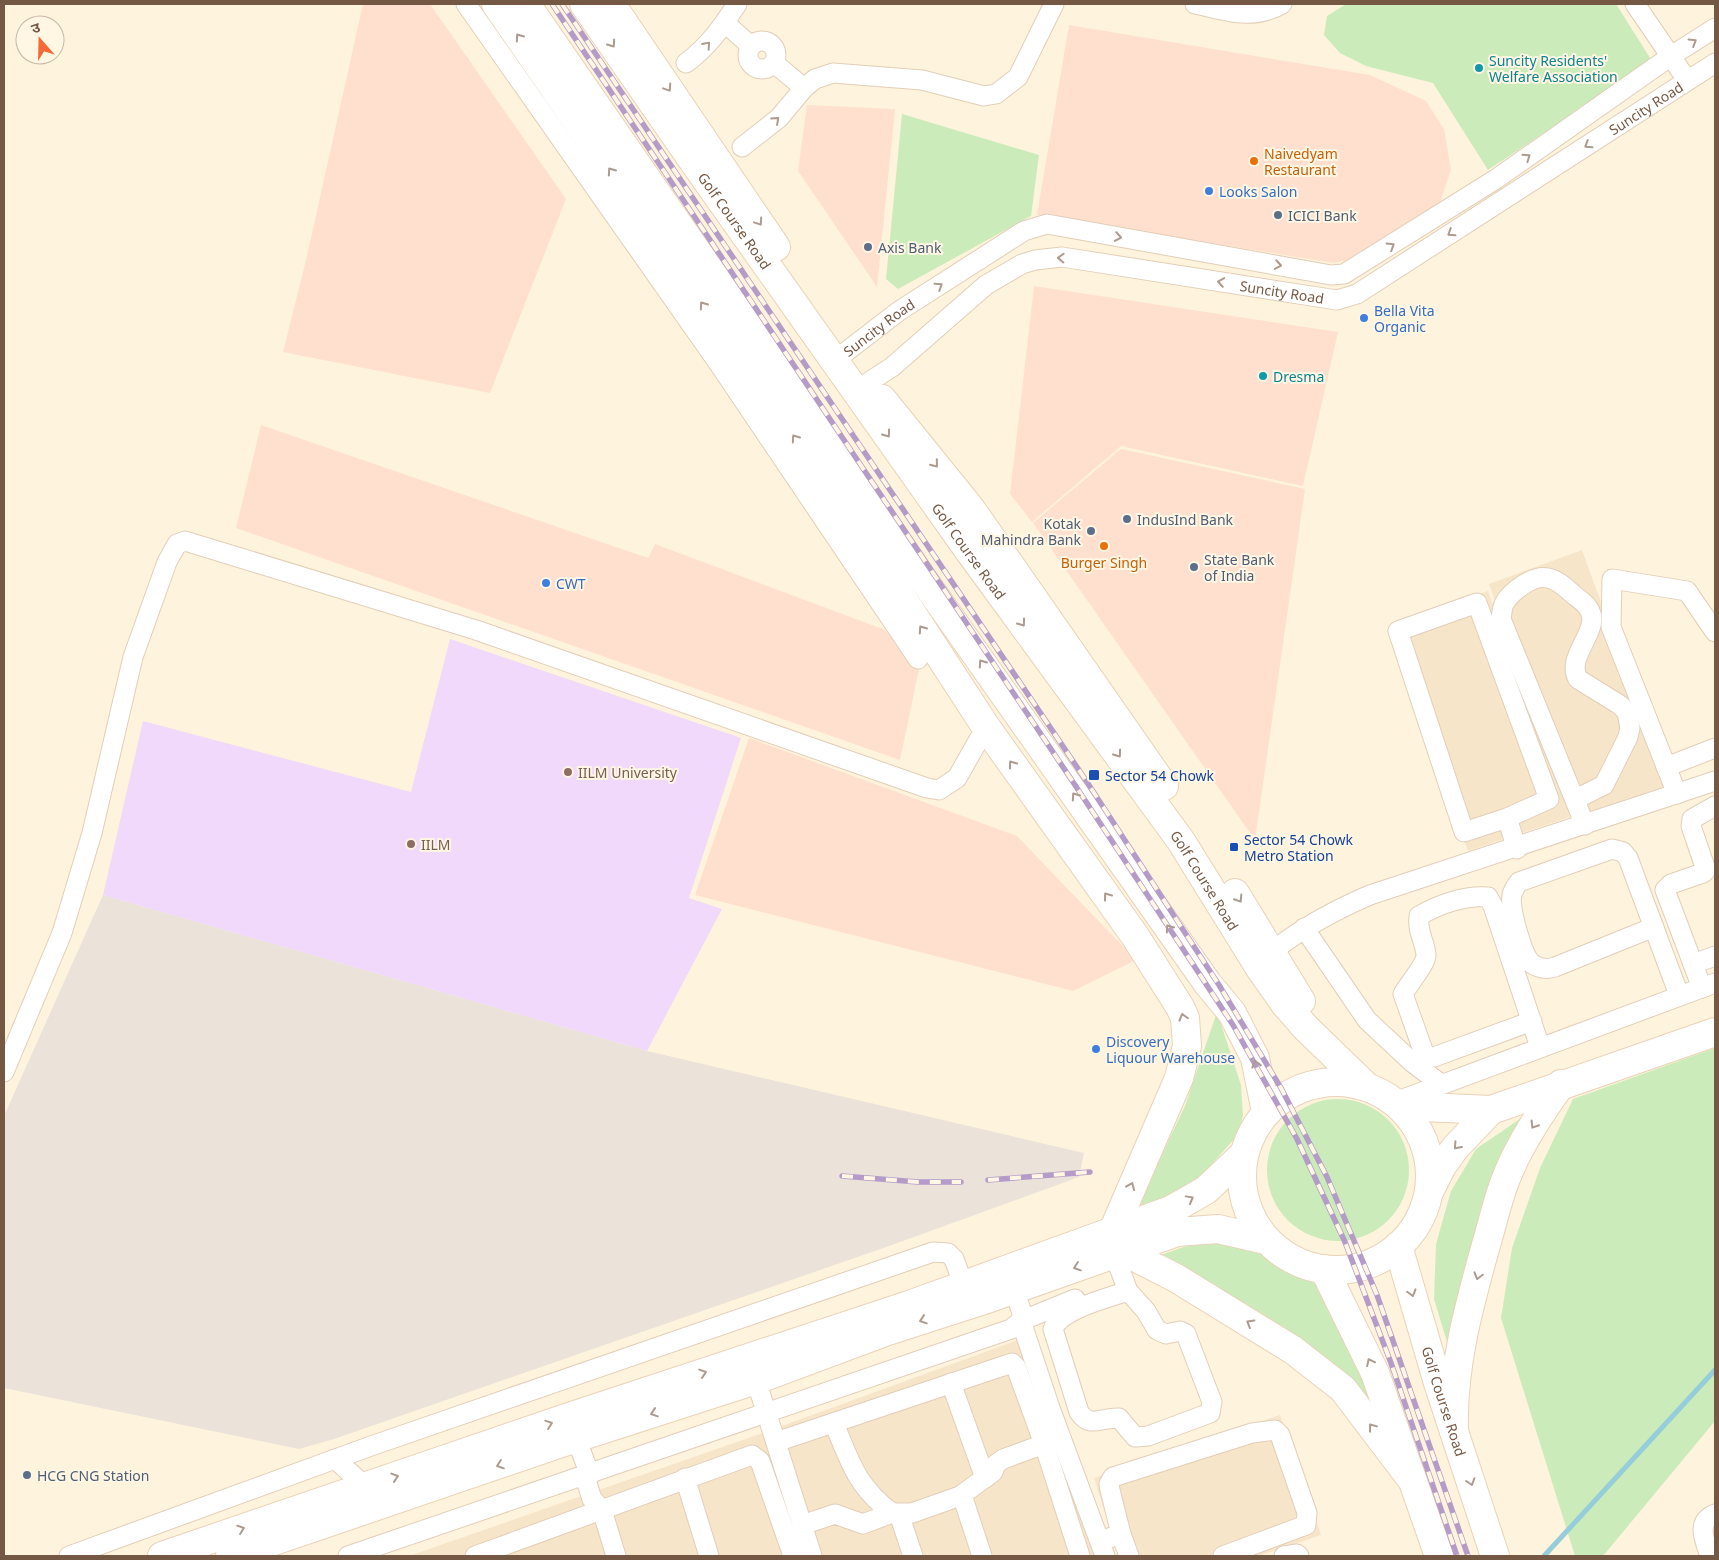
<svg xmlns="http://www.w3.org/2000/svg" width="1719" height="1560" viewBox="0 0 1719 1560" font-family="'Noto Sans','Noto Sans Devanagari',sans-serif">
  <rect width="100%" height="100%" fill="#fef3dc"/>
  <path fill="#f7e5c9" d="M 1582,550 L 1668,786 L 1573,819 L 1489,584 Z
    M 1488,591 L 1570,817 L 1468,851 L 1391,624 Z
    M 1018,1340 L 1094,1556 L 409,1556 L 757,1435 Z
    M 1280,1415 L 1321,1535 L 1259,1556 L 1119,1556 L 1094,1478 Z"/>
  <path fill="#ffe0cf" d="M 363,4 L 430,4 L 566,199 L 490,393 L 283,352 L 307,256 Z
    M 1069,25 L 1370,75 L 1426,101 L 1444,129 L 1451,170 L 1439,205 L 1369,255 L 1334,263 L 1037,215 Z
    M 807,105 L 895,109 L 877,287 L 798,171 Z
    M 1034,286 L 1338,332 L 1303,486 L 1121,446 L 1032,522 L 1010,494 Z
    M 261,425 L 648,558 L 655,544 L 885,630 L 919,669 L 900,760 L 236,528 Z
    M 1121,449 L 1305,489 L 1255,840 L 1033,523 Z
    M 749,738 L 1017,836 L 1136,960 L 1073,991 L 695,895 Z"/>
  <path fill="#ebe3d9" d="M 103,895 L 647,1051 L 1084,1153 L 1079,1177 L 889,1246 L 334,1439 L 299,1449 L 4,1388 L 4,1116 Z"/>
  <path fill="#f0d9fa" d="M 450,639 L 741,738 L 689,898 L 722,909 L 647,1051 L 103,895 L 143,721 L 411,792 Z"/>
  <path fill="#cbecba" d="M 1346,4 L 1616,4 L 1652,61 L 1488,170 L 1433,83 L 1366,66 L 1340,53 L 1324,35 L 1327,16 Z
    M 902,114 L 1039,155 L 1031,216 L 898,289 L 886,279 Z
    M 1217,1012 L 1241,1085 L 1243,1116 L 1237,1136 L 1201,1176 L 1170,1200 L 1135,1211 L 1185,1106 Z
    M 1715,1048 L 1715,1421 L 1603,1556 L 1575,1556 L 1501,1318 L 1512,1248 L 1540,1168 L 1573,1099 Z
    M1267 1170a71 71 0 1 1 142 0a71 71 0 1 1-142 0Z
    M 1527,1114 L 1450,1352 L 1434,1299 L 1436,1244 L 1451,1191 L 1476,1149 Z
    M 1228,1238 L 1258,1248 L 1324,1289 L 1378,1405 L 1271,1322 L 1158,1256 L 1192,1244 Z"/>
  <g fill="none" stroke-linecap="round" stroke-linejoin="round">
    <path stroke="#95cddb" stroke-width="5" d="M 1544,1556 L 1715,1370"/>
    <defs>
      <g id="street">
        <path d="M 466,4 L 719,364 L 918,659"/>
        <path d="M 1195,4 C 1227,11 1252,21 1282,4"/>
        <path d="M 1635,4 L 1687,80"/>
        <path d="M 725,23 L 751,46"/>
        <circle cx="762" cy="55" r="14"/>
        <path d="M 686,63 C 708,47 722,27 737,4"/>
        <path d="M 774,63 L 804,88"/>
        <path d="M 742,147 L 779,118 L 804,88 L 815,79 L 833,73 L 922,80 L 984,96 L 996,94 L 1018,77 L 1054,4"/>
        <path id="s1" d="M 834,361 L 899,311 L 1024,231 L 1047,224 L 1331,275 L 1344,274 L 1496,179 L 1671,56 L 1715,28"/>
        <path id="s2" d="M 855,391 L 892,367 L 986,285 L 1022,264 L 1035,260 L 1062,257 L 1337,300 L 1357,294 L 1715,63"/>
        <path d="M 1666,767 L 1715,748"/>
        <path d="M 1677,794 L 1611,627 L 1612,579 L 1687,591 L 1715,632"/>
        <path d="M 1576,799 L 1604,785 L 1628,737 L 1630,728 L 1627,712 L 1620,705 L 1578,679 C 1565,657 1600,631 1590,611 C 1587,604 1579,599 1574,595 C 1566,588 1558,580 1548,578 C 1534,574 1510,592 1504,604 C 1502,608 1502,614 1501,619 L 1585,825"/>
        <path d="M 1507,818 L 1549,799 L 1477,603 L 1398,631 L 1464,832 L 1507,818 L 1517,849"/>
        <path d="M 1654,927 L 1555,967 C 1547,970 1536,968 1530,962 C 1522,952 1509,908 1512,895 C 1513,890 1516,886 1519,882 L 1612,849 L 1623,852 L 1628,858 L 1679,995"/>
        <path d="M 1304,928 L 1367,1020 L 1413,1063 L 1441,1084"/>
        <path d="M 1273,951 C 1303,927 1335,910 1370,895 L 1715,781"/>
        <path d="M 1693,964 L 1715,956"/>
        <path d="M 1702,988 L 1665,890 L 1671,884 L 1703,873 L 1706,870 L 1691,826 L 1692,819 L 1715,806"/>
        <path d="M 1532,1021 L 1434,1057 L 1425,1056 L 1403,994 C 1408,985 1426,964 1426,955 C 1425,941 1417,933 1419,916 C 1439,904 1466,895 1488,897 L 1493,906 L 1540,1047"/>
        <path d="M 4,1072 L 62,933 L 92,833 L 133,657 L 167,562 L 177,544 L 185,541 L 476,630 L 927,788 L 939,790 L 957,778 L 986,727"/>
        <path d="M 1395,1102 L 1715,983"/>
        <path d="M 1114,1254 L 1128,1291 L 1146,1311 L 1157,1330 L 1166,1334 L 1180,1331 L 1186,1334 L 1212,1402 L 1210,1413 L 1148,1436 L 1135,1437 L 1119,1418 C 1101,1417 1090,1429 1079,1412 L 1053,1329 C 1061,1309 1108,1298 1128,1291"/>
        <path d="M 1075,1299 L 1021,1321 L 1050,1408 L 1105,1556"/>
        <path d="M 756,1380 L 812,1556"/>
        <path d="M 951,1383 L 985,1478"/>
        <path d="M 834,1423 C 850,1462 857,1487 892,1513"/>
        <path d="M 576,1438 L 590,1475"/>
        <path d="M 776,1442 L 1012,1363 L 1016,1367 L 1044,1444 L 1080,1556"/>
        <path d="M 335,1459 L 366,1487"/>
        <path d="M 585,1477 L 592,1499 L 602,1510 L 616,1556"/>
        <path d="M 685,1478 L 709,1556"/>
        <path d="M 962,1495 L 982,1556"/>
        <path d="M 899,1514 L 913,1556"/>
        <path d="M 802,1525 L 835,1514 L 863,1524 L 892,1513 L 912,1513 L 960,1496 L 993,1472 L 996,1464 L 1003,1459 L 1044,1444"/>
        <path d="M 1121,1534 L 1129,1556"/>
        <path d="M 1100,1541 L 1121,1534 L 1110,1490 L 1109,1484 L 1113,1477 L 1252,1433 L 1275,1430 L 1280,1435 L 1307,1513 L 1306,1525 L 1223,1556"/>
        <path d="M 69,1556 L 371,1446 L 933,1252 L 948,1253 L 954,1259 L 964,1286"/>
        <path d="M 348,1556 L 1011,1329 L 1021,1321 L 1022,1313 L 1014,1289"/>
        <path d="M 475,1556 L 752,1455 L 760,1461 L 793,1556"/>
        <path d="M 1284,1556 L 1297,1554 L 1299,1556"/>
        <path d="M 1710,1556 C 1705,1541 1695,1522 1715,1514"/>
      </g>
      <g id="secondary">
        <path d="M 496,4 L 843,507 L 986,727 L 1135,936 L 1180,1007 L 1185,1018 L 1187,1046 L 1179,1078 L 1113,1231"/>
        <path d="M 526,4 L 925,582 L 1208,984 L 1232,1013 L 1255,1058 L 1266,1112"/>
        <path id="s3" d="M 584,4 L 700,171 L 969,551 L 1181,841 L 1261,970 L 1285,1004 L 1306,1028 L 1367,1087"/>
        <path d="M 611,4 L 776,247"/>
        <path d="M 882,399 L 971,509 L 1164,786"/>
        <path d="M 1235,893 L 1301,1001"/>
        <circle cx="1336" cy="1176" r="94"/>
        <path d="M 1401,1106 L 1491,1110"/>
        <path d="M 1430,1190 L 1442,1166 L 1455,1148 L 1491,1110 L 1715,1032"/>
        <path id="s4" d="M 1398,1246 L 1438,1383 L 1495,1556"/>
        <path d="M 1123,1251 L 1176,1278 L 1293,1350 L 1343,1389 L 1412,1480"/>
        <path d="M 1324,1269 L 1375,1373 L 1439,1556"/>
        <path d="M 1454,1431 C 1452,1366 1469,1306 1486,1245 C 1493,1222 1498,1197 1507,1176 C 1520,1143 1541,1113 1561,1084"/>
        <path d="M 162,1556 L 569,1417 L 909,1305 L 1171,1210 L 1206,1190 L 1243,1155"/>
        <path d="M 230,1556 L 576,1438 L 756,1380 L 888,1331 L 984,1300 L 1177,1232 L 1218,1229 L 1266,1240"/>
      </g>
    </defs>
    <use href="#street" stroke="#e2ceb8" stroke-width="21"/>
    <use href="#secondary" stroke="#ead2b7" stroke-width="30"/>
    <use href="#street" stroke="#fff" stroke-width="19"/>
    <use href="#secondary" stroke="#fff" stroke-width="28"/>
    <defs>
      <path id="rail" d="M 552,4 L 1075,785 L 1233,1025 L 1297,1139 L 1345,1242 L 1391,1363 L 1457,1556
        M 562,4 L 1085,779 L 1219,985 L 1281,1088 L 1327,1177 L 1377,1295 L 1468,1556
        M 842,1176 L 918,1182 L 961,1182
        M 988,1180 L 1090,1172"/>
    </defs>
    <use href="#rail" stroke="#b59bc7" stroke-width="5.5"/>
    <use href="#rail" stroke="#fff6e4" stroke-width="4" stroke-dasharray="11" stroke-linecap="butt"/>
  </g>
  <defs><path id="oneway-chevron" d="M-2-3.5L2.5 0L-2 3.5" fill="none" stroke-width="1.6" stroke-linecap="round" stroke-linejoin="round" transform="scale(1.25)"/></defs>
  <g stroke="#ac9b8e">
    <use href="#oneway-chevron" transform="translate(519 37) rotate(-125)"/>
    <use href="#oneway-chevron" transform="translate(1693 42) rotate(-32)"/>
    <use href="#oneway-chevron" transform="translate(612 44) rotate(55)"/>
    <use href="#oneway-chevron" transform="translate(707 45) rotate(-49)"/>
    <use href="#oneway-chevron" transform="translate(668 88) rotate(56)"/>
    <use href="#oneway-chevron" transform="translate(776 120) rotate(-42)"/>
    <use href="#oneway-chevron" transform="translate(1588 145) rotate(147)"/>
    <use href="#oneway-chevron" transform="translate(1527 157) rotate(-35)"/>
    <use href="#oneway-chevron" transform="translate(611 171) rotate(-125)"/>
    <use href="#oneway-chevron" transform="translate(759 222) rotate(56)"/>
    <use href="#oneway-chevron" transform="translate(1451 233) rotate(147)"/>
    <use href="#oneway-chevron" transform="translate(1118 237) rotate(10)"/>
    <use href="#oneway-chevron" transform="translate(1391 246) rotate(-32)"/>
    <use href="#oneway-chevron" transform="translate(1061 258) rotate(-178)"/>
    <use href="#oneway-chevron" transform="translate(1278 265) rotate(10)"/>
    <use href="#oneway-chevron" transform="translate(1221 282) rotate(-171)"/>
    <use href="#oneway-chevron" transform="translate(939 286) rotate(-33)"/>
    <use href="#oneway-chevron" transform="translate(703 305) rotate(-125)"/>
    <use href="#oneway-chevron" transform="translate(887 434) rotate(54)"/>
    <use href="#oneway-chevron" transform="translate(795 438) rotate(-125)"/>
    <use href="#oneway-chevron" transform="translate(935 464) rotate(51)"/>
    <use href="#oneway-chevron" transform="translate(1022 623) rotate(54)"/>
    <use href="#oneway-chevron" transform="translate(922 629) rotate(-125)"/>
    <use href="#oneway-chevron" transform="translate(982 663) rotate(-125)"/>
    <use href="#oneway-chevron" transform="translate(1118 754) rotate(54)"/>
    <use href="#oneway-chevron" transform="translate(1012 764) rotate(-126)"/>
    <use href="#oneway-chevron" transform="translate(1075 796) rotate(-125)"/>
    <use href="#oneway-chevron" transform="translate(1107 896) rotate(-126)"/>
    <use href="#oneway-chevron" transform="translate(1239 899) rotate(57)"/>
    <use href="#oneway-chevron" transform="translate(1169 928) rotate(-125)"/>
    <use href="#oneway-chevron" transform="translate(1183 1017) rotate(-106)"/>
    <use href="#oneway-chevron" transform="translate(1256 1064) rotate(-104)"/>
    <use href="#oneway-chevron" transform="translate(1534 1125) rotate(122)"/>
    <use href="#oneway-chevron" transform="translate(1457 1146) rotate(132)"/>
    <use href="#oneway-chevron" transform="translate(1131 1186) rotate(-67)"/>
    <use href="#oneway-chevron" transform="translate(1190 1199) rotate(-29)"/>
    <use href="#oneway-chevron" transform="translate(1077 1267) rotate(161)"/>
    <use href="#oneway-chevron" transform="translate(1478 1276) rotate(106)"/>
    <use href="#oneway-chevron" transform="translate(1412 1293) rotate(74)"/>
    <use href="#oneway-chevron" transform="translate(923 1320) rotate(162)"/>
    <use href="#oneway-chevron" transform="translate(1250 1323) rotate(-149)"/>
    <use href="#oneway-chevron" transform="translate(1370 1362) rotate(-116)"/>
    <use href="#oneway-chevron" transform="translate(703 1373) rotate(-18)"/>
    <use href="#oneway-chevron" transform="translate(654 1413) rotate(162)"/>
    <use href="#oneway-chevron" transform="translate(549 1424) rotate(-19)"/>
    <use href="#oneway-chevron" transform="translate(1372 1427) rotate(-127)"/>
    <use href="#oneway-chevron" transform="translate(500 1465) rotate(161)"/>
    <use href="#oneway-chevron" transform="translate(395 1477) rotate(-18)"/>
    <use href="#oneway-chevron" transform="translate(1471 1482) rotate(72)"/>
    <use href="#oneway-chevron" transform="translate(241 1529) rotate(-19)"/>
  </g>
  <g fill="#0f9aa8" stroke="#fff6e4" stroke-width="2">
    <circle cx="1479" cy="68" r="5"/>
    <circle cx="1263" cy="376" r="5"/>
  </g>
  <g fill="#e8710a" stroke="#fff6e4" stroke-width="2">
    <circle cx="1254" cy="161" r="5"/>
    <circle cx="1104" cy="546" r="5"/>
  </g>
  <g fill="#3f7fe0" stroke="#fff6e4" stroke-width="2">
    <circle cx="1209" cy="191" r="5"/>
    <circle cx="1364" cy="318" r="5"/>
    <circle cx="546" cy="583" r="5"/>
    <circle cx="1096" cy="1049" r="5"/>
  </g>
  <g fill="#5c6f8a" stroke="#fff6e4" stroke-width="2">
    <circle cx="1278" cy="215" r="5"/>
    <circle cx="868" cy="247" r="5"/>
    <circle cx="1127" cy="519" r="5"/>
    <circle cx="1091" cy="531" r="5"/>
    <circle cx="1194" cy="567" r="5"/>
    <circle cx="27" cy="1475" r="5"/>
  </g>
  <g fill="#8d6e63" stroke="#fff6e4" stroke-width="2">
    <circle cx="568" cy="772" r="5"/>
    <circle cx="411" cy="844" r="5"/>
  </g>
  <g fill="#1a4fb4" stroke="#fff6e4" stroke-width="2">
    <rect x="1088" y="769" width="12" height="12" rx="2.5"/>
    <rect x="1229" y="842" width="10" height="10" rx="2.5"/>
  </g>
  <g text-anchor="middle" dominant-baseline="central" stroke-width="4" stroke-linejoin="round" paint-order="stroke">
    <g font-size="14" fill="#0d838f" stroke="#fff6e4" text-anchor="start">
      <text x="1489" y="60">Suncity Residents'<tspan x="1489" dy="16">Welfare Association</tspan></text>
      <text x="1273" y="376">Dresma</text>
    </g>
    <g font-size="14" fill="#755843" stroke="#fff6e4">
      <text stroke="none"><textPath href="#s2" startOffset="894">Suncity Road</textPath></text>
      <text stroke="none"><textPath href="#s3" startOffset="264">Golf Course Road</textPath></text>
      <text stroke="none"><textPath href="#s2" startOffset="474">Suncity Road</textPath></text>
      <text stroke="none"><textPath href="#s1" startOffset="56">Suncity Road</textPath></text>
      <text stroke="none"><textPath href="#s3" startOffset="669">Golf Course Road</textPath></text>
      <text stroke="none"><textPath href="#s3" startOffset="1074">Golf Course Road</textPath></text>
      <text stroke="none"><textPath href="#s4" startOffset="162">Golf Course Road</textPath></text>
    </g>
    <g font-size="14" fill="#c56008" stroke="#fff6e4" text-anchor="start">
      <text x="1264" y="153">Naivedyam<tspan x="1264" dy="16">Restaurant</tspan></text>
      <text x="1104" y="562" text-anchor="middle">Burger Singh</text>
    </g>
    <g font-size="14" fill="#366cbe" stroke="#fff6e4" text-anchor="start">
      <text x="1219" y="191">Looks Salon</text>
      <text x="1374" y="310">Bella Vita<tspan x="1374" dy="16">Organic</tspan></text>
      <text x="556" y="583">CWT</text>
      <text x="1106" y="1041">Discovery<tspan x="1106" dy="16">Liquour Warehouse</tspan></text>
    </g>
    <g font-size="14" fill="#4e5e75" stroke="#fff6e4" text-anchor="start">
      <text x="1288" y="215">ICICI Bank</text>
      <text x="878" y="247">Axis Bank</text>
      <text x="1137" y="519">IndusInd Bank</text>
      <text x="1081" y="523" text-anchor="end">Kotak<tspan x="1081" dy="16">Mahindra Bank</tspan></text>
      <text x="1204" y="559">State Bank<tspan x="1204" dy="16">of India</tspan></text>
      <text x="37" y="1475">HCG CNG Station</text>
    </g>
    <g font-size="14" fill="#785e54" stroke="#fff6e4" text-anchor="start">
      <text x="578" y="772">IILM University</text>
      <text x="421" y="844">IILM</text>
    </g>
    <g font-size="14" fill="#164399" stroke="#fff6e4" text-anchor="start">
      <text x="1105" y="775">Sector 54 Chowk</text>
      <text x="1244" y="839">Sector 54 Chowk<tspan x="1244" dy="16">Metro Station</tspan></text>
    </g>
  </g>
  <rect width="1719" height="1560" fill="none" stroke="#755843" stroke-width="10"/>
  <g transform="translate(40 40) rotate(340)"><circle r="24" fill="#fff6e4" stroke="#c8b7a4"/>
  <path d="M0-4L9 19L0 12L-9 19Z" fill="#f56a34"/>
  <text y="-8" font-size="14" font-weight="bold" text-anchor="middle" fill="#755843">उ</text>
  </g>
</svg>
